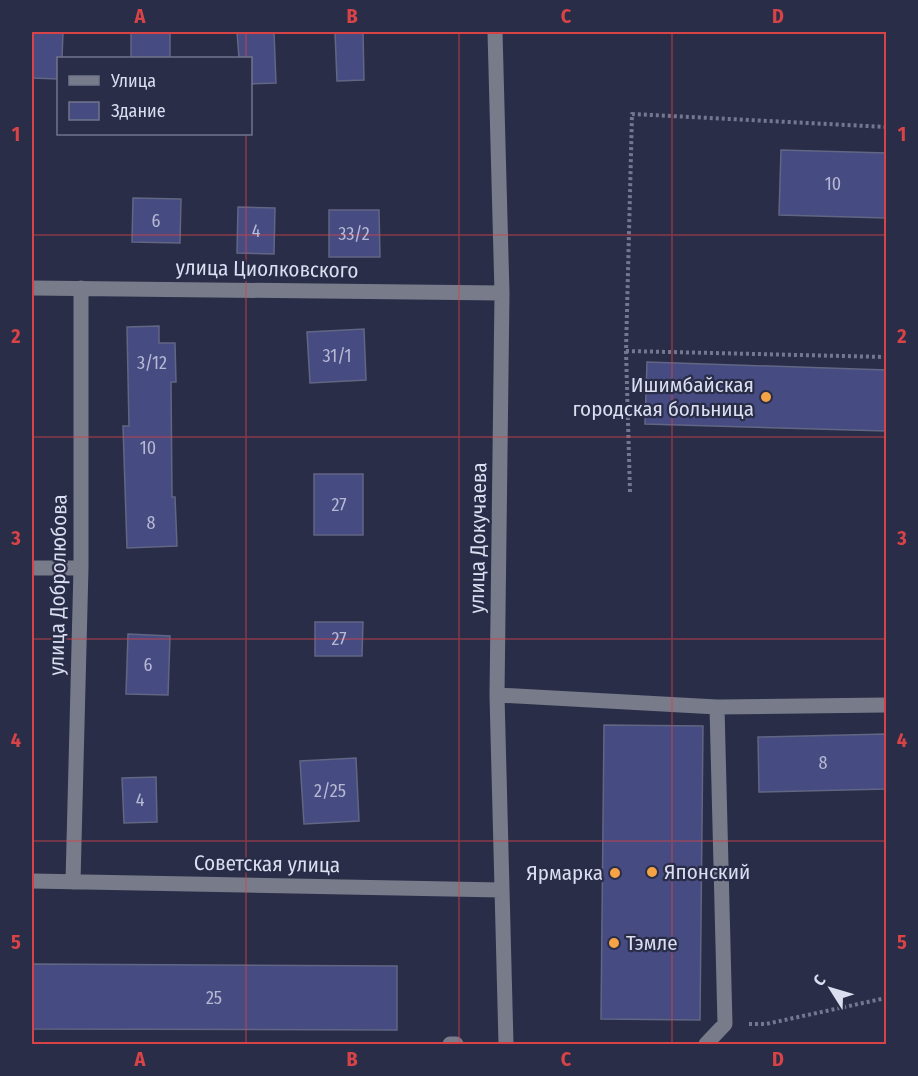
<svg xmlns="http://www.w3.org/2000/svg" width="918" height="1076" viewBox="0 0 918 1076" font-family="'Fira Sans Condensed',sans-serif">
  <rect width="100%" height="100%" fill="#2a2d48"/>
  <path fill="#464b81" stroke="#616684" stroke-width="1.5" d="M 32,32 L 63,32 L 62,58 L 58,58 L 58,79 L 32,78 Z
    M 131,32 L 170,32 L 170,58 L 131,58 Z
    M 237,32 L 274,32 L 276,83 L 250,84 L 250,58 L 239,58 Z
    M 335,32 L 363,32 L 364,80 L 337,81 Z
    M 781,150 L 886,153 L 886,218 L 779,215 Z
    M 133,198 L 181,199 L 180,243 L 132,242 Z
    M 238,207 L 275,208 L 274,254 L 237,253 Z
    M 329,210 L 379,210 L 380,257 L 329,257 Z
    M 159,326 L 159,343 L 175,343 L 176,382 L 171,382 L 172,497 L 175,497 L 177,546 L 127,548 L 123,426 L 129,426 L 127,327 Z
    M 364,329 L 366,380 L 310,383 L 307,332 Z
    M 647,362 L 886,370 L 886,431 L 645,424 Z
    M 314,474 L 363,474 L 363,535 L 314,535 Z
    M 315,622 L 363,622 L 362,656 L 315,656 Z
    M 128,634 L 170,636 L 168,695 L 126,694 Z
    M 604,725 L 703,726 L 700,1020 L 601,1019 Z
    M 886,734 L 886,789 L 759,792 L 758,737 Z
    M 356,758 L 359,821 L 304,824 L 300,761 Z
    M 156,777 L 157,822 L 124,823 L 122,778 Z
    M 32,964 L 397,966 L 397,1030 L 32,1029 Z"/>
  <g fill="none" stroke-linecap="round" stroke-linejoin="round">
    <path stroke="#74778f" stroke-width="4" stroke-dasharray="3 3" stroke-linecap="butt" d="M 626,351 L 886,357
      M 630,492 L 626,351 L 632,114 L 886,127
      M 749,1024 L 766,1024 L 886,998"/>
    <path stroke="#787b89" stroke-width="15" d="M 495,32 L 502,293 L 497,695 L 506,1044
      M 32,288 L 502,293
      M 32,568 L 81,568
      M 497,695 L 717,707
      M 32,881 L 501,890
      M 73,882 L 81,568 L 81,288
      M 450,1044 L 456,1044
      M 706,1044 L 725,1024 L 717,707 L 886,705"/>
  </g>
  <path fill="none" stroke="#d74346" stroke-width="1.5" stroke-opacity="0.55" d="M 246,32 L 246,58M 459,32 L 459,1044M 672,32 L 672,1044M 246,134 L 246,1044M 32,235 L 886,235M 32,437 L 886,437M 32,639 L 886,639M 32,841 L 886,841"/>
  <g fill="#f5a345" stroke="#2a2d48" stroke-width="2">
    <circle cx="766" cy="397" r="6"/>
    <circle cx="652" cy="872" r="6"/>
    <circle cx="615" cy="873" r="6"/>
    <circle cx="614" cy="943" r="6"/>
  </g>
  <g text-anchor="middle" dominant-baseline="central" stroke-width="4.5" stroke-linejoin="round" paint-order="stroke">
    <g font-size="18" fill="#b6b9d4">
      <text x="833" y="184">10</text>
      <text x="156" y="221">6</text>
      <text x="256" y="231">4</text>
      <text x="354" y="234">33/2</text>
      <text x="337" y="356">31/1</text>
      <text x="152" y="363">3/12</text>
      <text x="148" y="448">10</text>
      <text x="339" y="505">27</text>
      <text x="151" y="523">8</text>
      <text x="339" y="639">27</text>
      <text x="148" y="665">6</text>
      <text x="823" y="763">8</text>
      <text x="330" y="791">2/25</text>
      <text x="140" y="800">4</text>
      <text x="214" y="998">25</text>
    </g>
    <g font-size="21" fill="#dbdef0" stroke="#2a2d48">
      <text transform="translate(267 269) rotate(1)">улица Циолковского</text>
      <text transform="translate(478 538) rotate(-89)">улица Докучаева</text>
      <text transform="translate(58 585) rotate(-89)">улица Добролюбова</text>
      <text transform="translate(267 864) rotate(1)">Советская улица</text>
    </g>
    <g font-size="21" fill="#dbdef0" stroke="#2a2d48" text-anchor="end">
      <text x="754" y="385">Ишимбайская<tspan x="754" dy="24">городская больница</tspan></text>
      <text x="664" y="872" text-anchor="start">Японский</text>
      <text x="603" y="873">Ярмарка</text>
      <text x="626" y="943" text-anchor="start">Тэмле</text>
    </g>
  </g>
  <rect width="918" height="1076" fill="none" stroke="#2a2d48" stroke-width="66"/>
  <rect x="57" y="57" width="195" height="78" fill="#2a2d48" stroke="#71748b" stroke-width="1.5"/>
  <rect x="69" y="76" width="30" height="9" fill="#787b89" stroke="#71748b" stroke-width="1.5"/>
  <text x="111" y="87" font-size="18" fill="#dbdef0">Улица</text>
  <rect x="69" y="102" width="30" height="18" fill="#464b81" stroke="#71748b" stroke-width="1.5"/>
  <text x="111" y="117" font-size="18" fill="#dbdef0">Здание</text>
  <g transform="translate(831 989) rotate(307)" stroke="#2a2d48" stroke-width="4.5" paint-order="stroke">
  <path d="M0-4.5L10 22L0 15L-10 22Z" fill="#dbdef0"/>
  <text y="-9" font-size="16" font-weight="bold" text-anchor="middle" fill="#dbdef0">С</text>
  </g>
  <rect x="33" y="33" width="852" height="1010" fill="none" stroke="#d74346" stroke-width="2"/>
  <g font-size="20" text-anchor="middle" font-weight="bold" fill="#d74346">
    <text x="140" y="23">A</text>
    <text x="352" y="23">B</text>
    <text x="566" y="23">C</text>
    <text x="778" y="23">D</text>
    <text x="16" y="141">1</text>
    <text x="902" y="141">1</text>
    <text x="16" y="343">2</text>
    <text x="902" y="343">2</text>
    <text x="16" y="545">3</text>
    <text x="902" y="545">3</text>
    <text x="16" y="747">4</text>
    <text x="902" y="747">4</text>
    <text x="16" y="949">5</text>
    <text x="902" y="949">5</text>
    <text x="140" y="1066">A</text>
    <text x="352" y="1066">B</text>
    <text x="566" y="1066">C</text>
    <text x="778" y="1066">D</text>
  </g>
</svg>
